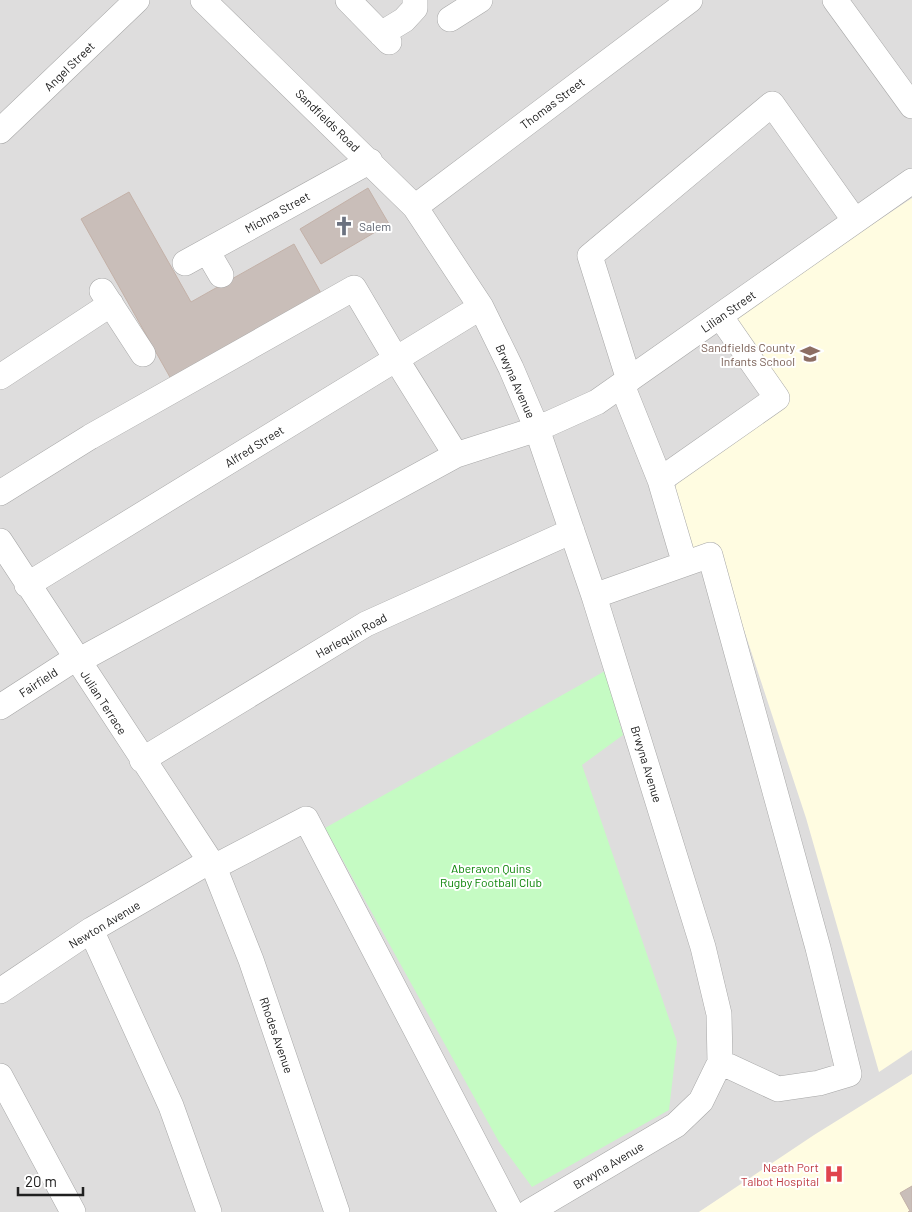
<svg xmlns="http://www.w3.org/2000/svg" width="912" height="1212" viewBox="0 0 912 1212" font-family="Barlow,sans-serif">
  <rect width="100%" height="100%" fill="#f1ece6"/>
  <path fill="#dedddd" d="M 0,0 L 912,0 L 912,1074 L 699,1212 L 0,1212 Z"/>
  <path fill="#fffce1" d="M 912,198 L 912,1050 L 879,1072 L 806,818 L 715,542 L 691,552 L 671,496 L 682,473 L 788,398 L 735,316 Z
    M 912,1074 L 912,1212 L 699,1212 L 814,1135 Z"/>
  <path fill="#c5fbc3" d="M 605,671 L 623,735 L 582,765 L 677,1042 L 669,1110 L 532,1187 L 499,1142 L 325,828 Z"/>
  <path fill="#c9beb9" stroke="#c3b1a8" d="M 368,188 L 389,224 L 321,264 L 300,229 Z
    M 129,192 L 191,302 L 294,244 L 322,295 L 171,379 L 81,219 Z
    M 912,1186 L 912,1212 L 908,1212 L 910,1211 L 900,1193 Z"/>
  <g fill="none" stroke-linecap="round" stroke-linejoin="round">
    <defs>
      <path id="minor" d="M 203,0 L 415,207 L 481,307 L 511,368 L 537,429 L 594,596 L 703,947 L 719,1014 L 720,1062 L 701,1101 L 676,1125 L 529,1212
        M 348,0 L 389,42
        M 835,0 L 912,106
        M 450,19 L 480,0
        M 381,34 L 404,20 L 415,8 L 415,0
        M 0,131 L 137,0
        M 415,207 L 690,0
        M 207,251 L 221,275
        M 185,263 L 370,161
        M 102,291 L 143,354
        M 0,377 L 111,304
        M 629,380 L 590,256 L 772,104 L 855,221
        M 622,385 L 660,480 L 777,398 L 720,316
        M 660,480 L 681,551
        M 0,493 L 90,437 L 354,288 L 396,359 L 456,455
        M 0,541 L 214,867 L 251,960 L 337,1212
        M 27,585 L 481,307
        M 594,596 L 710,555 L 818,948 L 849,1074 L 819,1083 L 778,1089 L 720,1062
        M 78,661 L 456,455 L 537,429 L 597,402 L 912,181
        M 0,707 L 76,658
        M 142,760 L 366,624 L 572,531
        M 214,867 L 306,819 L 511,1212
        M 91,930 L 171,1106 L 209,1212
        M 0,991 L 91,930 L 210,861
        M 0,1076 L 73,1212"/>
    </defs>
    <use href="#minor" stroke="#a7a7a7" stroke-width="26"/>
    <use href="#minor" stroke="#fff" stroke-width="25"/>
  </g>
  <defs>
    <symbol id="church-bare" viewBox="-9 -9 18 18"><path d="M-1.2-6h2.4v3.5h3.3v2.4h-3.3V6h-2.4V-.1h-3.3v-2.4h3.3Z" fill="#6b7280" stroke="#fff" stroke-width="2.5" paint-order="stroke"/></symbol>
    <symbol id="school-bare" viewBox="-9 -9 18 18"><path d="M0-5L7-2L0 1L-7-2ZM-4 1L0 2.5L4 1V4Q0 6-4 4Z" fill="#8d6e63" stroke="#fff" stroke-width="2.5" paint-order="stroke"/></symbol>
    <symbol id="hospital-bare" viewBox="-9 -9 18 18"><path d="M-5-5h3v3.5h4V-5h3V5h-3V1.5h-4V5h-3Z" fill="#e0444e" stroke="#fff" stroke-width="2.5" paint-order="stroke"/></symbol>
  </defs>
  <g fill-rule="evenodd">
    <use href="#church-bare" x="330" y="212" width="28" height="28"/>
    <use href="#school-bare" x="796" y="340" width="28" height="28"/>
    <use href="#hospital-bare" x="820" y="1160" width="28" height="28"/>
  </g>
  <g text-anchor="middle" dominant-baseline="central" stroke-width="4" stroke-linejoin="round" paint-order="stroke">
    <g font-size="12" fill="#202020" stroke="#fff">
      <text transform="translate(69 66) rotate(-44)">Angel Street</text>
      <text transform="translate(552 103) rotate(-37)">Thomas Street</text>
      <text transform="translate(328 120) rotate(44)">Sandfields Road</text>
      <text transform="translate(277 212) rotate(-29)">Michna Street</text>
      <text transform="translate(728 311) rotate(-35)">Lilian Street</text>
      <text transform="translate(516 381) rotate(66)">Brwyna Avenue</text>
      <text transform="translate(254 446) rotate(-32)">Alfred Street</text>
      <text transform="translate(351 635) rotate(-29)">Harlequin Road</text>
      <text transform="translate(38 682) rotate(-33)">Fairfield</text>
      <text transform="translate(104 702) rotate(57)">Julian Terrace</text>
      <text transform="translate(647 764) rotate(73)">Brwyna Avenue</text>
      <text transform="translate(104 924) rotate(-31)">Newton Avenue</text>
      <text transform="translate(277 1035) rotate(71)">Rhodes Avenue</text>
      <text transform="translate(608 1165) rotate(-31)">Brwyna Avenue</text>
    </g>
    <g font-size="12" fill="#5b616d" stroke="#fff" text-anchor="start">
      <text x="359" y="226">Salem</text>
    </g>
    <g font-size="12" fill="#785e54" stroke="#fff" text-anchor="end">
      <text x="795" y="347">Sandfields County<tspan x="795" dy="14">Infants School</tspan></text>
    </g>
    <g font-size="12" fill="#0c8408" stroke="#fff">
      <text x="491" y="868">Aberavon Quins<tspan x="491" dy="14">Rugby Football Club</tspan></text>
    </g>
    <g font-size="12" fill="#be3a42" stroke="#fff" text-anchor="end">
      <text x="819" y="1167">Neath Port<tspan x="819" dy="14">Talbot Hospital</tspan></text>
    </g>
  </g>
  <path d="M18 1187v8h65v-8" fill="none" stroke="#202020" stroke-width="2.5"/>
  <text x="25" y="1187" font-size="15" fill="#202020" stroke="#ffffff" stroke-width="4" paint-order="stroke">20 m</text>
</svg>
